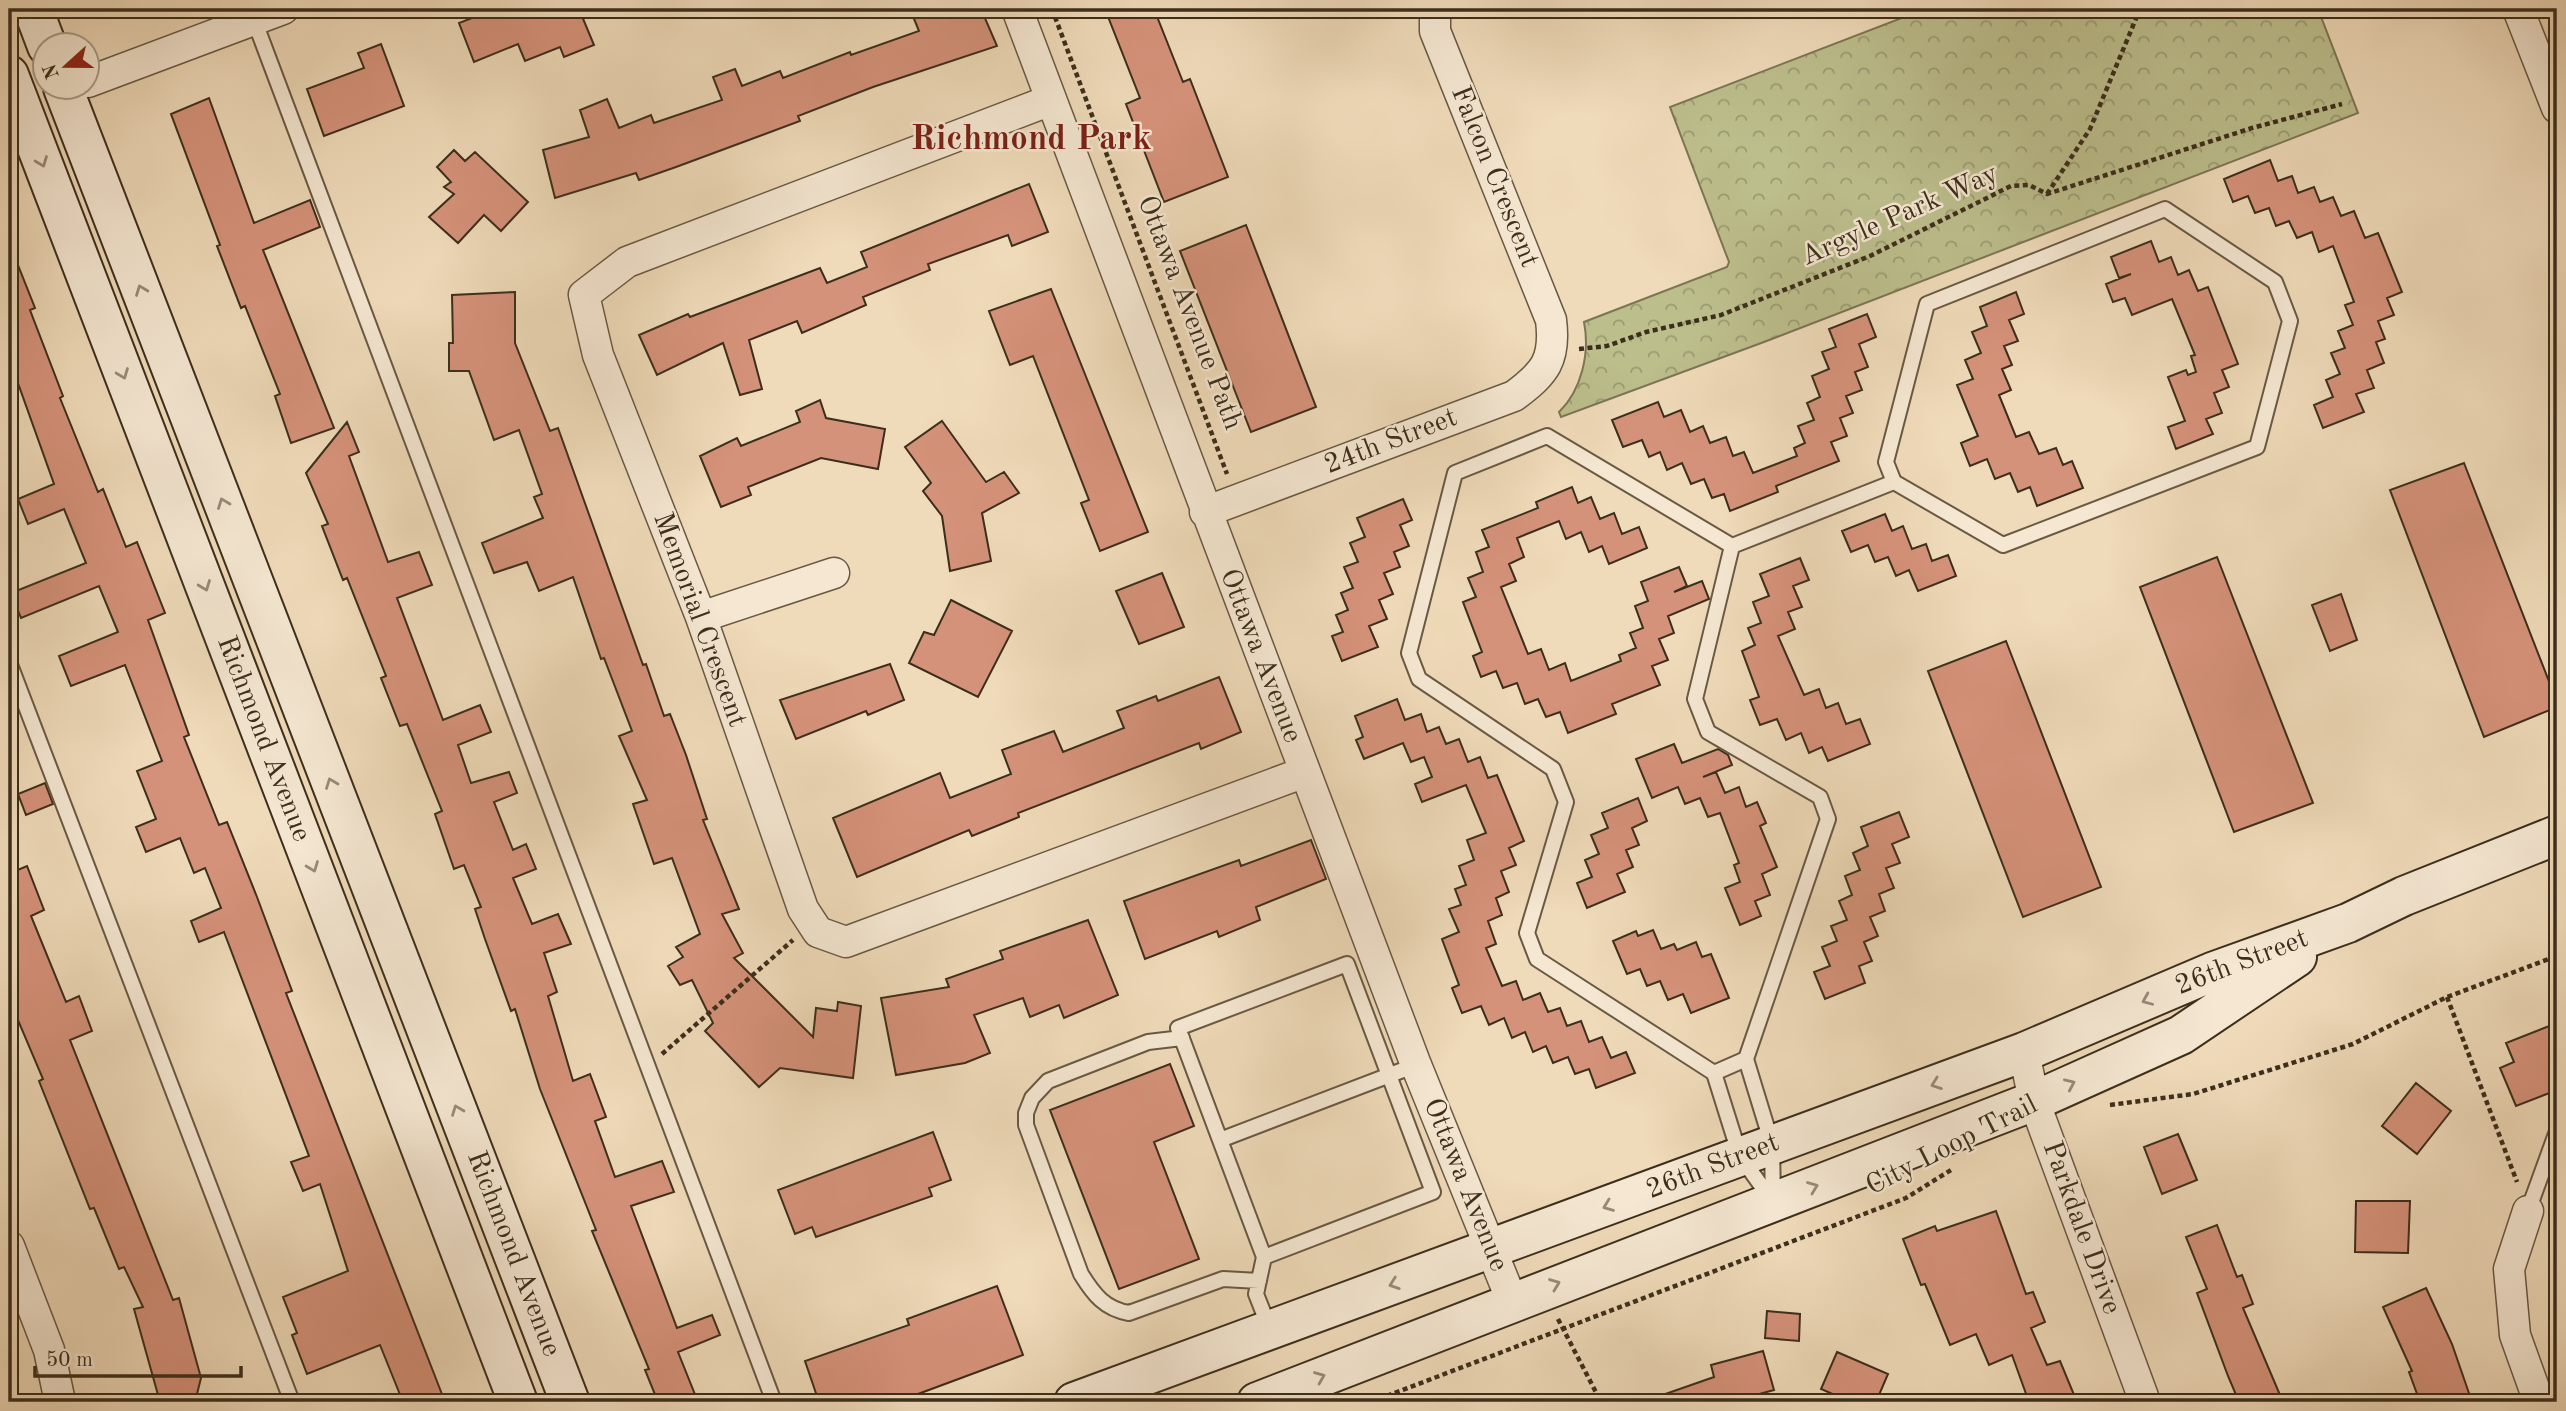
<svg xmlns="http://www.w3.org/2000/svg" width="2566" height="1411" viewBox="0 0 2566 1411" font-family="'Old Standard TT',serif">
  <defs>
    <pattern id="park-crowns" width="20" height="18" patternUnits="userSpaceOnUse" patternTransform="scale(1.75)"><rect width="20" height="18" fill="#bcbe8c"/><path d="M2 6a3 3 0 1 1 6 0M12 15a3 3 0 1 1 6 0" fill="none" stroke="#9a9b72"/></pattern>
  </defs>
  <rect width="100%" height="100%" fill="#efdab9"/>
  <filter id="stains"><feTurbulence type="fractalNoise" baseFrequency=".00286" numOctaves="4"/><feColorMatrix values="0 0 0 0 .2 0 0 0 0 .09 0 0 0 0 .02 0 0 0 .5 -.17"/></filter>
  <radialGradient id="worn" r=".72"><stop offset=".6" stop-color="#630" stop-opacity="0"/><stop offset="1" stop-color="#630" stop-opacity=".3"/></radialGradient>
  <path fill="url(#park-crowns)" stroke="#7c7654" stroke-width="2" d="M 1925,9 L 2318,9 L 2358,113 L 1764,342 L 1561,417 L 1559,412 C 1582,390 1590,352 1584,322 L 1727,267 L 1729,262 L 1670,107 Z"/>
  <path fill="#d5927a" stroke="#3c2e1c" stroke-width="2" d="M 495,9 L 579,9 L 594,45 L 564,57 L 560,47 L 525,61 L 518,44 L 474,62 L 459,23 Z
    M 910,9 L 948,9 L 952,18 L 981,9 L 997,46 L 873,87 L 798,116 L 800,121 L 676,167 L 639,180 L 636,173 L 555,198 L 543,150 L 589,137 L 580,110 L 607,99 L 619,128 L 651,115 L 654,123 L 722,100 L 713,77 L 735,69 L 742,86 L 780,71 L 783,78 L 850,52 L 851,55 L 919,31 Z
    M 1105,9 L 1154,9 L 1183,82 L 1190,79 L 1228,177 L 1164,202 L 1126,104 L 1140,98 Z
    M 381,44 L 404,106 L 324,136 L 307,89 L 364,68 L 358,53 Z
    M 209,98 L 254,223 L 310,200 L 320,227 L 263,250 L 334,428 L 291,443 L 275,396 L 280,394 L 245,306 L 241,308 L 217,246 L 220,245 L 171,114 Z
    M 454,150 L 465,161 L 475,152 L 528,202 L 501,231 L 484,215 L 458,243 L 429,217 L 454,194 L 444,187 L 451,182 L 437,167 Z
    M 2270,160 L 2278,181 L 2292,176 L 2298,193 L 2314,187 L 2320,202 L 2333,197 L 2341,216 L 2354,211 L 2365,238 L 2378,233 L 2402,292 L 2387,298 L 2394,315 L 2378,321 L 2385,339 L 2376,342 L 2384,363 L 2367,370 L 2374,388 L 2356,394 L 2364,412 L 2323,428 L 2314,405 L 2333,397 L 2326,380 L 2340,374 L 2331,353 L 2345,348 L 2338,331 L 2353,325 L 2345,305 L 2354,302 L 2333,246 L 2319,252 L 2312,232 L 2297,238 L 2289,221 L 2276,226 L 2269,208 L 2255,213 L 2248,196 L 2233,202 L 2224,179 Z
    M 1029,184 L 1048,232 L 1012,246 L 1008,235 L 928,264 L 930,270 L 863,297 L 866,305 L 802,333 L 797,321 L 749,340 L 762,389 L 740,395 L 723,343 L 657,375 L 639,335 L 688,314 L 690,317 L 820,268 L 827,283 L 867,267 L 861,252 Z
    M 1246,225 L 1316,407 L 1251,432 L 1180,251 Z
    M 2151,241 L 2159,262 L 2171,257 L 2178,275 L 2189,270 L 2198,291 L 2208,287 L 2238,364 L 2222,370 L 2229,387 L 2214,393 L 2222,413 L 2206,419 L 2213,434 L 2176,449 L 2168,427 L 2185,421 L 2168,377 L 2186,370 L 2188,375 L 2196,372 L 2191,356 L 2195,355 L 2172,299 L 2132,315 L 2125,298 L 2113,302 L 2106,284 L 2131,274 L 2119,278 L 2111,257 Z
    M 10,245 L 35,308 L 30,310 L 63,396 L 60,398 L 98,492 L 103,489 L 126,547 L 137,542 L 165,613 L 148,620 L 189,735 L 184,737 L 219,825 L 227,822 L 257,897 L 292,991 L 286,993 L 445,1402 L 403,1402 L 380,1345 L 307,1374 L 292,1335 L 297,1333 L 283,1297 L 348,1271 L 320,1184 L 303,1191 L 291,1162 L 309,1156 L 224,932 L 199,942 L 191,921 L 221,908 L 205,868 L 194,873 L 180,838 L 146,852 L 136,827 L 156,819 L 137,771 L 162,761 L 125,665 L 71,686 L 59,656 L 118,632 L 99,586 L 21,618 L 11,593 L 86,563 L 64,509 L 28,524 L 18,499 L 54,484 L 9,358 Z
    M 1051,289 L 1148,532 L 1100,551 L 1081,503 L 1089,500 L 1033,356 L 1010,365 L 989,311 Z
    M 515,292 L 515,343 L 550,431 L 558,428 L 643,665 L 646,664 L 664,716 L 670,714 L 686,755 L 707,819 L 703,820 L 739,909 L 722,914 L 743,953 L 734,958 L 813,1037 L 816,1008 L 837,1011 L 838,1002 L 861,1006 L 853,1078 L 780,1068 L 759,1087 L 705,1031 L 713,1023 L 692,980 L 680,985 L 668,966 L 683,957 L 676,947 L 700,934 L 672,858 L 654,864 L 633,804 L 647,800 L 619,736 L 632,731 L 604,658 L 601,659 L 573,577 L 539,591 L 527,562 L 494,573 L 482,543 L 543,518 L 534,497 L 542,494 L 519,430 L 494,440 L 469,371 L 449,371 L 449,343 L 453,343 L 452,295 Z
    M 2016,292 L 2024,314 L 2009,320 L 2018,341 L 2004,346 L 2012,365 L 2002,369 L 2011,390 L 1999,395 L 2016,437 L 2029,432 L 2039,454 L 2056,448 L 2063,465 L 2072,461 L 2083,488 L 2037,506 L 2030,487 L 2018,492 L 2010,473 L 1995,479 L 1987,459 L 1970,466 L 1961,443 L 1978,436 L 1957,385 L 1973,379 L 1965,360 L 1981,353 L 1972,332 L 1987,326 L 1980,307 Z
    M 1867,314 L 1876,337 L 1859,344 L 1868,367 L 1855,372 L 1862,390 L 1846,396 L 1853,413 L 1840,418 L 1847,436 L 1831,442 L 1839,461 L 1776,486 L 1778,492 L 1730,511 L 1724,494 L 1712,498 L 1704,479 L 1691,484 L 1682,463 L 1667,470 L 1660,452 L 1649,457 L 1642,440 L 1623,447 L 1612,420 L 1658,402 L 1664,417 L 1681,410 L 1690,432 L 1703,426 L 1710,443 L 1726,437 L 1733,456 L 1744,452 L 1753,473 L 1797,456 L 1794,448 L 1805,443 L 1798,426 L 1814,420 L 1807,403 L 1820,397 L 1812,376 L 1829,369 L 1822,352 L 1836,347 L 1829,329 Z
    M 820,400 L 826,418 L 885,429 L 878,469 L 821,458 L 748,487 L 751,495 L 721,507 L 700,456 L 737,438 L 741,446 L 800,422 L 796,411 Z
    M 942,421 L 986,482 L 1004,472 L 1019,493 L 982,513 L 991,561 L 950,571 L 942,516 L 923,491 L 931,483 L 905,447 Z
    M 347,422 L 359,452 L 349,456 L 388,562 L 419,552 L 432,585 L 397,598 L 443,720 L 480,705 L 491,732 L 458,745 L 471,783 L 509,772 L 517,793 L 494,802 L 513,850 L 526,844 L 536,869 L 513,878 L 532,924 L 558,914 L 571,944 L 544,953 L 557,992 L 548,996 L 573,1081 L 590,1074 L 606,1117 L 595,1121 L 615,1177 L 662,1161 L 674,1192 L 631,1206 L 677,1328 L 712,1315 L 720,1335 L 678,1352 L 698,1402 L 658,1402 L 645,1370 L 649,1369 L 592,1231 L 596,1230 L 540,1089 L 515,1009 L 511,1011 L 485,939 L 475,909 L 481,907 L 464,865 L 454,869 L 435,814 L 442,811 L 407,724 L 400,726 L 381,678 L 386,676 L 347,578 L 343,580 L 322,526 L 328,524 L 306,473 Z
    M 2464,463 L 2557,702 L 2557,707 L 2484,737 L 2390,490 Z
    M 1572,487 L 1578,503 L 1591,497 L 1600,519 L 1614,513 L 1622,534 L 1639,527 L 1647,548 L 1609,564 L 1602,546 L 1589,552 L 1581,532 L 1566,539 L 1559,521 L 1517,538 L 1524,557 L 1509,564 L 1516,581 L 1501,587 L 1528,654 L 1541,649 L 1549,670 L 1565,663 L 1571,681 L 1621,661 L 1619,655 L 1636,648 L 1630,633 L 1643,628 L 1635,606 L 1648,601 L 1641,582 L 1679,567 L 1687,586 L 1674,592 L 1702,581 L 1709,599 L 1668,616 L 1674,633 L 1659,639 L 1668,660 L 1652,666 L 1660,685 L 1612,704 L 1616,714 L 1568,733 L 1560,712 L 1546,717 L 1538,699 L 1525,704 L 1517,683 L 1503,688 L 1496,671 L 1481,677 L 1473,656 L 1482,652 L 1463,602 L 1476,597 L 1468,578 L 1483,572 L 1476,552 L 1489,547 L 1482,530 L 1538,508 L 1536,502 Z
    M 1403,499 L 1412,520 L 1400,525 L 1409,546 L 1394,552 L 1400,567 L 1384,573 L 1393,594 L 1379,600 L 1387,619 L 1369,626 L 1378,647 L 1342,661 L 1332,636 L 1343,632 L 1336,615 L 1348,610 L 1341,593 L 1353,588 L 1344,567 L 1358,562 L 1350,543 L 1365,537 L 1357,518 Z
    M 1885,514 L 1892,531 L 1903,526 L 1912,549 L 1926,544 L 1932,561 L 1948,555 L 1956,576 L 1918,591 L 1909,570 L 1896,576 L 1888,557 L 1875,562 L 1868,545 L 1851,552 L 1842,531 Z
    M 2217,557 L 2313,803 L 2234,832 L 2140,587 Z
    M 1800,558 L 1809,580 L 1793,586 L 1802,607 L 1788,612 L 1795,629 L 1778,636 L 1804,695 L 1819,689 L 1826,708 L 1838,703 L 1846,724 L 1860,719 L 1870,744 L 1828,761 L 1822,747 L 1809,753 L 1801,733 L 1786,740 L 1777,719 L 1760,725 L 1750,700 L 1759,697 L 1742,651 L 1755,645 L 1748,628 L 1761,623 L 1753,602 L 1769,596 L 1760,574 Z
    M 1162,573 L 1184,627 L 1139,644 L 1116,591 Z
    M 2341,594 L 2357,640 L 2330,651 L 2312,605 Z
    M 951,600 L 1012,631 L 978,697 L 909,663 L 924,632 L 934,635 Z
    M 2006,641 L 2101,887 L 2023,917 L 1928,671 Z
    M 890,664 L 904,700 L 868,715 L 866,711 L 796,739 L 780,700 Z
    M 1219,677 L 1241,732 L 1201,749 L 1199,743 L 1018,813 L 1019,817 L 972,836 L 969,830 L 857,877 L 833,818 L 940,773 L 950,798 L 1011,774 L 1002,750 L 1054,731 L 1063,752 L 1124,728 L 1117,711 L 1156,696 L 1158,701 Z
    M 1397,699 L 1405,720 L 1421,714 L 1427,732 L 1439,727 L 1446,744 L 1459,739 L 1468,762 L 1480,757 L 1488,778 L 1497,775 L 1524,841 L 1509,848 L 1516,865 L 1501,871 L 1509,892 L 1496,898 L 1502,915 L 1488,921 L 1496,944 L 1486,948 L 1502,986 L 1516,981 L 1523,1000 L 1540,993 L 1548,1012 L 1560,1008 L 1567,1026 L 1581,1021 L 1589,1042 L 1602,1037 L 1611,1058 L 1626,1052 L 1635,1073 L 1596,1088 L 1589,1069 L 1575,1074 L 1568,1057 L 1553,1063 L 1546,1046 L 1533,1052 L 1525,1032 L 1512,1038 L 1504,1018 L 1489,1025 L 1481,1006 L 1462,1013 L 1452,988 L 1459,985 L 1442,939 L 1459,932 L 1449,909 L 1461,905 L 1455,889 L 1466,885 L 1459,866 L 1474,860 L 1467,840 L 1486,833 L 1466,785 L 1422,802 L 1415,784 L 1432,777 L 1424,757 L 1411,762 L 1403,743 L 1364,759 L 1356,740 L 1363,737 L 1355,716 Z
    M 1674,744 L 1682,763 L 1718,749 L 1728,755 L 1732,765 L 1703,777 L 1716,772 L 1725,793 L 1739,787 L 1746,807 L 1757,802 L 1766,823 L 1760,826 L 1777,867 L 1762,874 L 1770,895 L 1755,901 L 1761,916 L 1740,925 L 1725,888 L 1740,882 L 1734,865 L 1739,863 L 1720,813 L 1708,817 L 1700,798 L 1685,804 L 1678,787 L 1652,798 L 1636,759 Z
    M 45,783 L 53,804 L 26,815 L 18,794 Z
    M 1638,798 L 1647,821 L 1632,828 L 1639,845 L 1626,850 L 1633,867 L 1617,874 L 1625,892 L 1587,908 L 1577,883 L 1592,877 L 1585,860 L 1599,854 L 1591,835 L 1608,828 L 1602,813 Z
    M 1899,812 L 1909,837 L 1892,844 L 1900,863 L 1886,868 L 1894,888 L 1879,894 L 1885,911 L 1870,917 L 1878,936 L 1864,942 L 1872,961 L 1859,966 L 1865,983 L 1825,999 L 1814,972 L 1830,966 L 1822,947 L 1837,941 L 1831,926 L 1847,920 L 1839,901 L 1852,895 L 1845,876 L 1860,870 L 1853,853 L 1868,846 L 1861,827 Z
    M 1311,840 L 1326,879 L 1256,907 L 1260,920 L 1219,937 L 1217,931 L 1145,959 L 1124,901 L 1239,860 L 1241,866 Z
    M 10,864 L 13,872 L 27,866 L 44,910 L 31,916 L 66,1002 L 79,996 L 92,1031 L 70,1040 L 173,1300 L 179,1298 L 201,1378 L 195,1402 L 160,1402 L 134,1309 L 143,1307 L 124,1267 L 119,1269 L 94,1208 L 90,1209 L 39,1081 L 43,1079 L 9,999 Z
    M 1088,920 L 1118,995 L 1064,1018 L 1059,1005 L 1030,1017 L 1023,998 L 974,1015 L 990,1053 L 965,1063 L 896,1075 L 881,998 L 949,987 L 946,979 L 1003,959 L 1000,951 Z
    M 1653,930 L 1661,949 L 1674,944 L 1677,950 L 1696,942 L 1702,957 L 1711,954 L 1729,998 L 1691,1013 L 1683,994 L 1668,1000 L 1660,981 L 1647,986 L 1640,969 L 1627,974 L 1613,941 L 1636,931 L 1638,936 Z
    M 2557,1023 L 2557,1090 L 2516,1106 L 2500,1068 L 2514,1062 L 2506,1043 Z
    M 1170,1064 L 1194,1126 L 1154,1142 L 1199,1259 L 1119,1289 L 1050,1110 Z
    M 2416,1083 L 2451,1111 L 2417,1154 L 2382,1126 Z
    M 933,1132 L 951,1180 L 929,1188 L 932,1196 L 816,1237 L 812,1227 L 795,1234 L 778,1190 Z
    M 2178,1134 L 2197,1180 L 2162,1194 L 2144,1147 Z
    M 2356,1201 L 2410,1201 L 2408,1253 L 2355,1252 Z
    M 1996,1211 L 2026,1294 L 2033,1292 L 2045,1322 L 2031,1328 L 2047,1365 L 2060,1361 L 2077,1402 L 2029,1402 L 2012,1355 L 1989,1365 L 1976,1334 L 1950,1345 L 1925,1284 L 1921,1285 L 1903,1239 L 1935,1226 L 1937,1231 Z
    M 2217,1225 L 2237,1277 L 2242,1275 L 2253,1304 L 2243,1308 L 2283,1402 L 2239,1402 L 2228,1376 L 2197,1293 L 2207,1289 L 2186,1237 Z
    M 997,1286 L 1023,1355 L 910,1397 L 911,1402 L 819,1402 L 805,1361 L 909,1325 L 907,1319 Z
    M 2426,1288 L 2452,1344 L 2472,1402 L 2420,1402 L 2409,1372 L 2412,1371 L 2383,1307 Z
    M 1767,1311 L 1800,1314 L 1799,1341 L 1765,1338 Z
    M 1763,1351 L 1774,1390 L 1730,1402 L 1651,1402 L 1651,1399 L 1714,1377 L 1711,1365 Z
    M 1837,1352 L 1888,1374 L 1876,1402 L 1851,1402 L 1821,1389 Z"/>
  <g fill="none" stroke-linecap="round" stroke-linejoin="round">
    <defs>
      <path id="lane" d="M 253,17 L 774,1402
        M 1547,436 L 1732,546 L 1695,699 L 1708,732 L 1820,797 L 1828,819 L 1746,1059 L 1772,1144 L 1773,1202 L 1740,1156 L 1714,1073 L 1537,959 L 1527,933 L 1566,802 L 1553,769 L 1419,679 L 1409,653 L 1455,473 Z
        M 1732,546 L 1894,482 L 2003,545 L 2257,447 L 2290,321 L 2275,282 L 2165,209 L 1927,304 L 1886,462 L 1894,482
        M 9,662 L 292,1402
        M 1182,1038 L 1148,1042 L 1048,1081 L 1032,1098 L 1026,1113 L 1026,1125 L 1081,1274 C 1094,1295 1105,1309 1129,1313 L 1223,1279 L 1259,1281
        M 1714,1073 L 1746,1059
        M 1220,1140 L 1178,1028 L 1347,964 L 1433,1192 L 1264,1257
        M 2528,1211 L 2557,1131
        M 1269,1327 L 1256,1294 L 1264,1257 L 1220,1140 L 1416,1065"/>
      <path id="street" d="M 1017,9 L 1416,1065 L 1512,1301
        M 2518,9 L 2557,108
        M 88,82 L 283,9
        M 1051,100 L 627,262 L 584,295 L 598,355 L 701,617 L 803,909 L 818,932 L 846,942 L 1305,772
        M 1205,512 L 1514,396 C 1545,373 1556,360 1551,320 L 1435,31 L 1435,9
        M 701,617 L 834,573
        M 2024,1052 L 2034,1101 L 2145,1402
        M 2528,1211 L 2509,1269 L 2515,1335 L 2539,1402
        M 9,1246 L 49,1350 L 59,1397 L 56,1402"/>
      <path id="secondary" d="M 33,9 L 47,46
        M 9,75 L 518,1402
        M 63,88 L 570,1402
        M 1074,1402 L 2024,1052 L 2212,972 L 2348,923 L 2404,896 L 2557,835
        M 1257,1402 L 2034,1101 L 2181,1035 L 2297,957"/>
    </defs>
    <use href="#lane" stroke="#695943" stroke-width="18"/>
    <use href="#street" stroke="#695943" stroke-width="33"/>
    <use href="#secondary" stroke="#3c2e1c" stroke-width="42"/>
    <path stroke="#3c2e1c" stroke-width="4.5" stroke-dasharray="5 3.5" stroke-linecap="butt" d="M 1052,9 L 1227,474
      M 2047,194 L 2090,129 L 2140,9
      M 1579,349 L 1607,346 L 1646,332 L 1721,315 L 1870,256 L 2011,186 L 2029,185 L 2047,194 L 2252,128 L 2342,104
      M 2447,997 L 2517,1182
      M 662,1054 L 793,940
      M 2110,1105 L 2193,1094 L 2353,1044 L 2447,997 L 2557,956
      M 1558,1319 L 1601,1402
      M 1371,1402 L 1906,1198 L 1951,1170"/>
    <use href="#lane" stroke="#f5e7d2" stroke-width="14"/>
    <use href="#street" stroke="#f5e7d2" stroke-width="30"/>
    <use href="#secondary" stroke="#f5e7d2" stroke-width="38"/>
  </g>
  <defs><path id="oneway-chevron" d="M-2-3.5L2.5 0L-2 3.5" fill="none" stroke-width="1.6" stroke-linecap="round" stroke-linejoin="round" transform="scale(1.75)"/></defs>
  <g stroke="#988a77">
    <use href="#oneway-chevron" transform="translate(42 162) rotate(69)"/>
    <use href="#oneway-chevron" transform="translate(141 290) rotate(-111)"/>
    <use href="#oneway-chevron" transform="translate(123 374) rotate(69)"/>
    <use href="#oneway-chevron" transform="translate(223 503) rotate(-111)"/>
    <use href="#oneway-chevron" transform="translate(205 586) rotate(69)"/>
    <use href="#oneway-chevron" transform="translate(331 783) rotate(-111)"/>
    <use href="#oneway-chevron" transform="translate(313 867) rotate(69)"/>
    <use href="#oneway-chevron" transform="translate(2147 1000) rotate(157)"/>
    <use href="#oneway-chevron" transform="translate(1936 1084) rotate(160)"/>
    <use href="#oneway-chevron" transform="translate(2070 1084) rotate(-24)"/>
    <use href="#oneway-chevron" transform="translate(457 1110) rotate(-111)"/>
    <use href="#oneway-chevron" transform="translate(1813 1187) rotate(-21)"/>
    <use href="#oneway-chevron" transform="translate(1608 1206) rotate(159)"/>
    <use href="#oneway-chevron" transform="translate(1394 1284) rotate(161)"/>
    <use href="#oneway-chevron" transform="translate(1555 1284) rotate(-21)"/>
    <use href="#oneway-chevron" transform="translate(1320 1377) rotate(-22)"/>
  </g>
  <g text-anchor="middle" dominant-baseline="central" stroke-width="5" stroke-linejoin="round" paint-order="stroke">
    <g font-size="28" fill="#3c2e1c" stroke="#f5e7d2">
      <text transform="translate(1494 177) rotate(68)">Falcon Crescent</text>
      <text transform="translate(1900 216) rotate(-24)">Argyle Park Way</text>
      <text transform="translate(1189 313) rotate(69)">Ottawa Avenue Path</text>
      <text transform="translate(1391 442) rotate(-21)">24th Street</text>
      <text transform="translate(699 620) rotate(70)">Memorial Crescent</text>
      <text transform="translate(1260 656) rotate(69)">Ottawa Avenue</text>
      <text transform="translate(263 739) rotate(69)">Richmond Avenue</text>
      <text transform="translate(2242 963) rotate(-21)">26th Street</text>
      <text transform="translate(1952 1146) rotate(-27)">City Loop Trail</text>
      <text transform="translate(1713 1167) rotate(-21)">26th Street</text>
      <text transform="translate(1465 1185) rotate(68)">Ottawa Avenue</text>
      <text transform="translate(2081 1228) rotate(70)">Parkdale Drive</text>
      <text transform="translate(513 1254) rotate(69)">Richmond Avenue</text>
    </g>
    <g font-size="35" font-weight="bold" fill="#7a1f14" stroke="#f5e7d2">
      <text x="1031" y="139">Richmond Park</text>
    </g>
  </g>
  <rect width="2566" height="1411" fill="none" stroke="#efdab9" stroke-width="35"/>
  <rect x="10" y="10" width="2545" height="1390" fill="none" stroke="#3c2e1c" stroke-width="3.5"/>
  <rect x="18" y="18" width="2531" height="1376" fill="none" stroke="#3c2e1c" stroke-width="2"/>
  <g transform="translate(66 66) rotate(249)"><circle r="33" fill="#f5e7d2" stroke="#ab9d89" stroke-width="2"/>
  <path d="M0-5L12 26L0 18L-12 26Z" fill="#8f2418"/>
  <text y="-10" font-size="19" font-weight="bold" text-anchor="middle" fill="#3c2e1c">N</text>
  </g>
  <path d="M35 1366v10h206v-10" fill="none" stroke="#3c2e1c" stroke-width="3.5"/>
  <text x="46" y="1366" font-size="21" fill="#3c2e1c" stroke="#f5e7d2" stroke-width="5" paint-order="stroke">50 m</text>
  <rect width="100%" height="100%" filter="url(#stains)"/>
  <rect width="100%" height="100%" fill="url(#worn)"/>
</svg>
